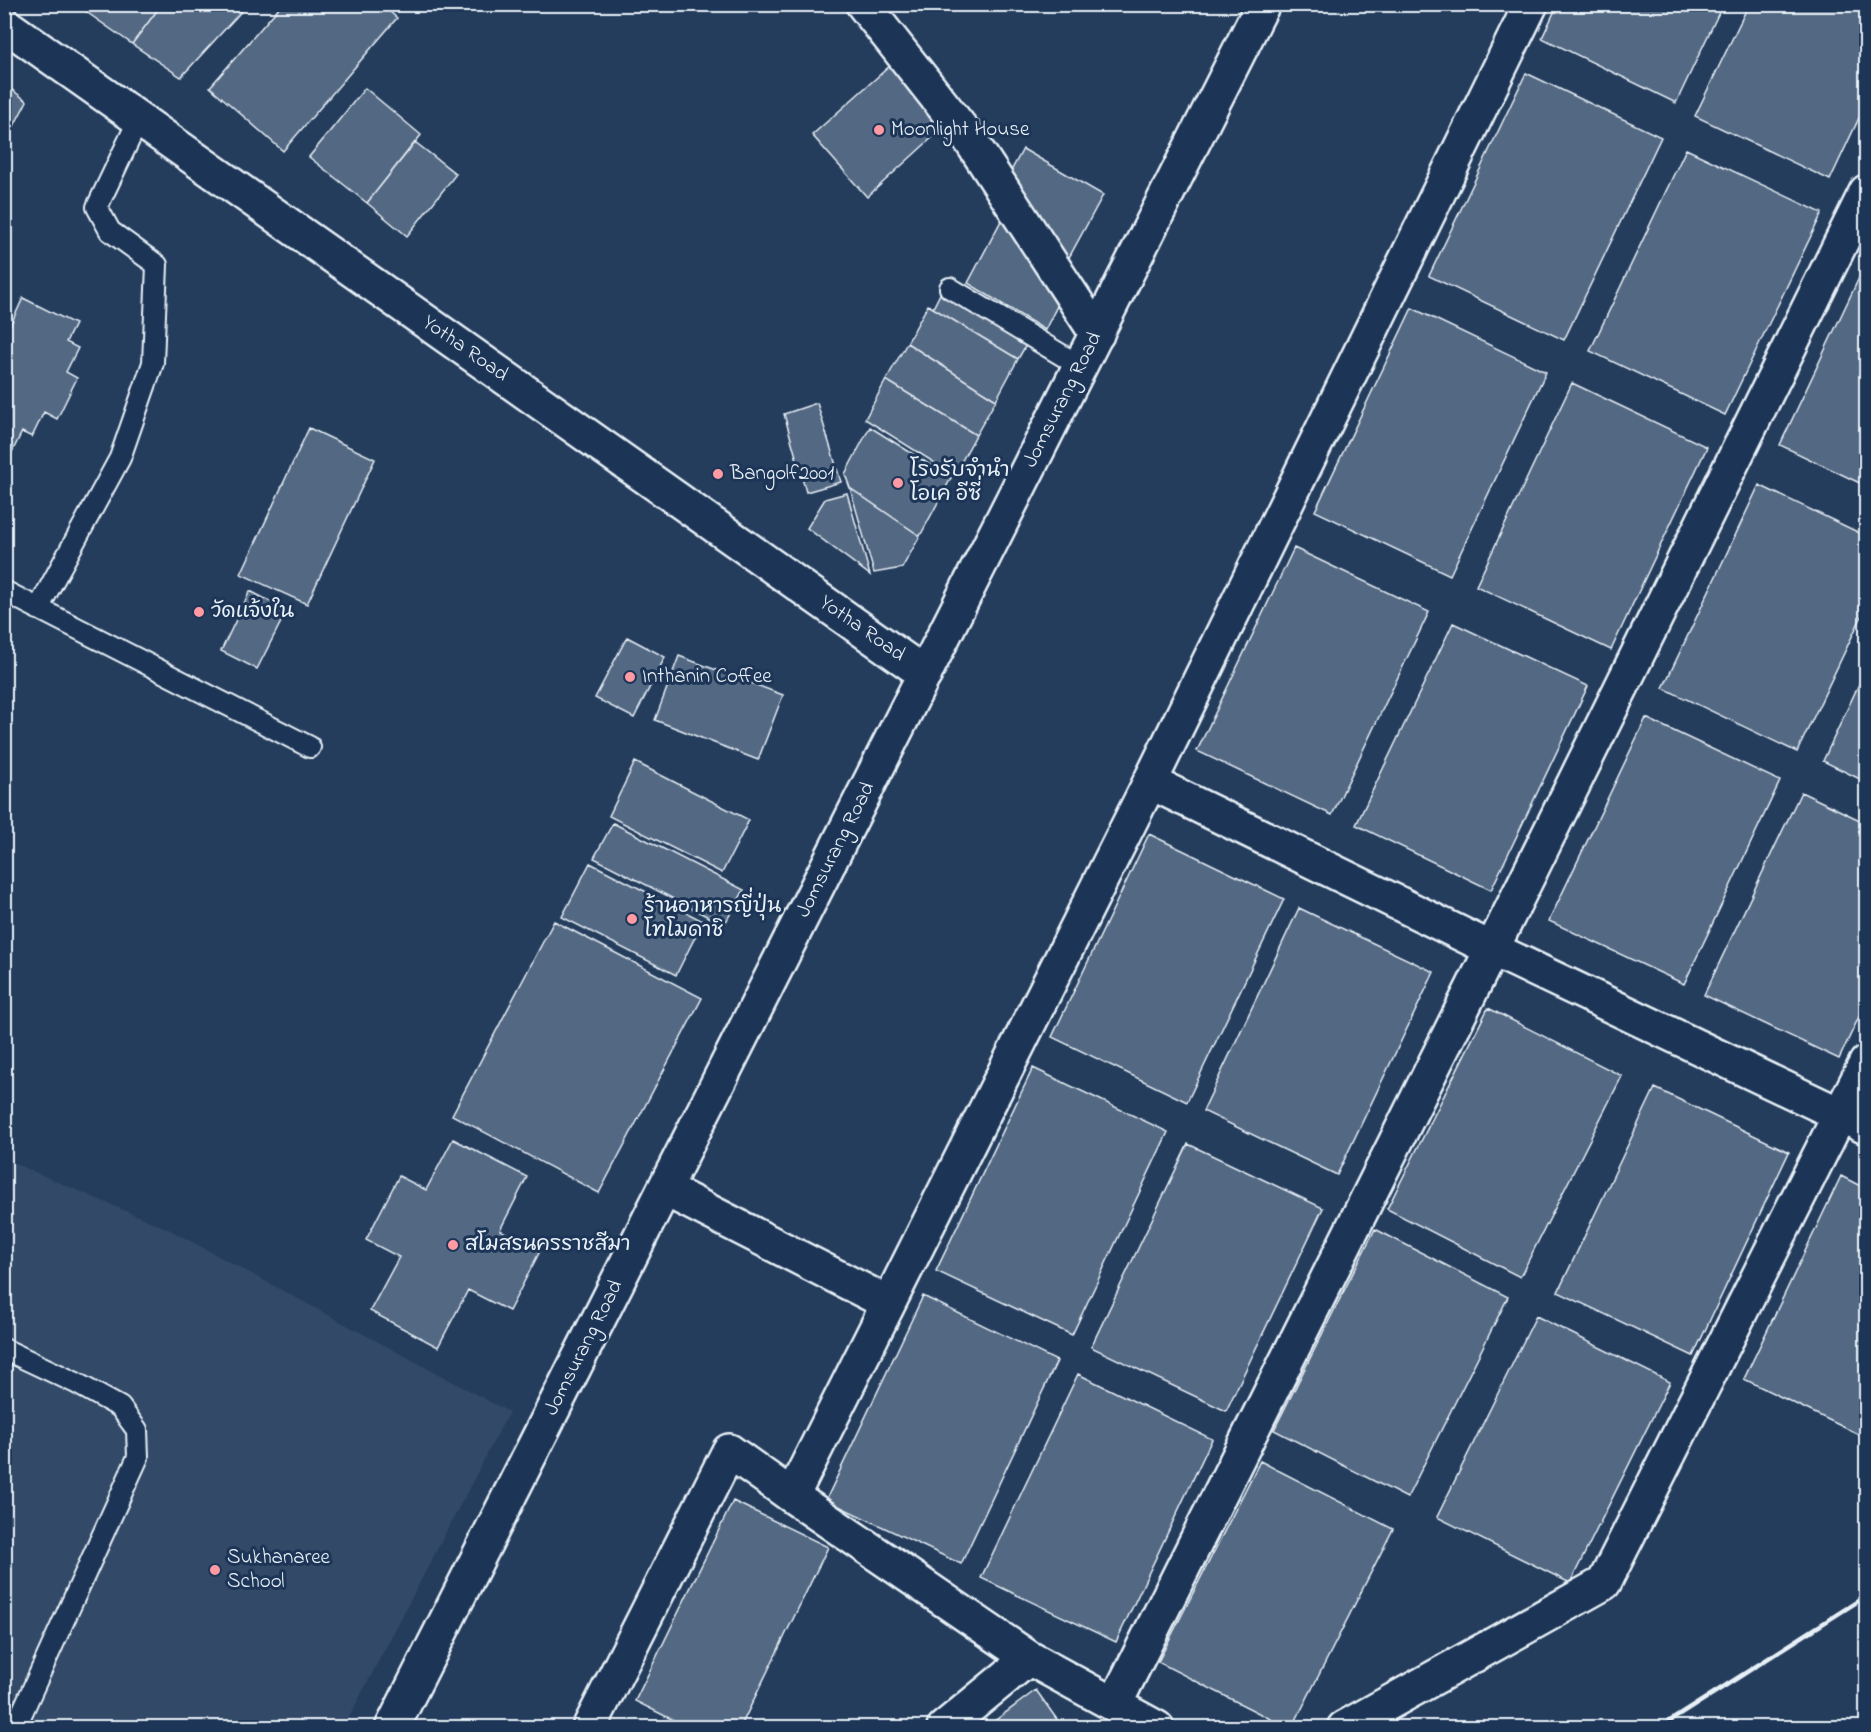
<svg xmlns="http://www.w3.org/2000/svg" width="1871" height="1732" viewBox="0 0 1871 1732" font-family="'Indie Flower','Playpen Sans Thai',sans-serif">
  <rect width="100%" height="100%" fill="#253d5d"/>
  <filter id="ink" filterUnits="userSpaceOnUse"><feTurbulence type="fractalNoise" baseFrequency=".0167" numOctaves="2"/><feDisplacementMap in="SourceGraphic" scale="12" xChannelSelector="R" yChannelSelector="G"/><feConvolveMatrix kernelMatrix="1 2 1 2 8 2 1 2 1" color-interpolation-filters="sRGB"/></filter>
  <g filter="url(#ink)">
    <path fill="#334a68" d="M 4,1159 L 168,1229 L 509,1412 L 344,1727 L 5,1727 Z"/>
    <path fill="#536782" stroke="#e8f1f8" stroke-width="1.5" d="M 75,4 L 162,4 L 132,44 Z
      M 162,4 L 248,4 L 181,77 L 132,44 Z
      M 282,4 L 381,4 L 397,18 L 283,151 L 210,87 Z
      M 1558,4 L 1723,4 L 1676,103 L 1542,38 Z
      M 1749,4 L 1866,4 L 1866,103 L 1830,180 L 1695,116 Z
      M 892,64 L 946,125 L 867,197 L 812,135 Z
      M 1526,73 L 1661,137 L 1564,340 L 1429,276 Z
      M 4,84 L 27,101 L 4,145 Z
      M 365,88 L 421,135 L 367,203 L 309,157 Z
      M 415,142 L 456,174 L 407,236 L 367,203 Z
      M 1023,149 L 1103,195 L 1066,263 L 1011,171 Z
      M 1686,149 L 1822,213 L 1725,415 L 1590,351 Z
      M 1003,217 L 1059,302 L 1045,330 L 968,283 Z
      M 1866,263 L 1866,486 L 1780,445 Z
      M 943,288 L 1029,340 L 1018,359 L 933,308 Z
      M 23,298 L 75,324 L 66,342 L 78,348 L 66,372 L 77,378 L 57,419 L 44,412 L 32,437 L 22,432 L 9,458 L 4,456 L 4,323 L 10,326 Z
      M 928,305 L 1018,359 L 996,400 L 907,343 Z
      M 1412,308 L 1546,372 L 1450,575 L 1315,511 Z
      M 907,343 L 996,400 L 976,435 L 886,380 Z
      M 886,380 L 976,435 L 954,475 L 865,419 Z
      M 1572,383 L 1707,447 L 1611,650 L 1476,586 Z
      M 817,403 L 841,482 L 806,492 L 784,414 Z
      M 870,427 L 951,478 L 920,536 L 850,488 L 845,474 Z
      M 309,428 L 375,459 L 307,604 L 241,574 Z
      M 1759,485 L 1866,536 L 1866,607 L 1797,752 L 1663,688 Z
      M 850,488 L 920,536 L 902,568 L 874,573 Z
      M 847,493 L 870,575 L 807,528 L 825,499 Z
      M 1294,548 L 1429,612 L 1332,815 L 1197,751 Z
      M 250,591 L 287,610 L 257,669 L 221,651 Z
      M 1453,623 L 1588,686 L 1491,890 L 1356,825 Z
      M 627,637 L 665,657 L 634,718 L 595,698 Z
      M 679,656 L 783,695 L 758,760 L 655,720 Z
      M 1866,669 L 1866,782 L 1823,761 Z
      M 1646,718 L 1780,781 L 1684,984 L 1549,921 Z
      M 635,762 L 749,820 L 722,873 L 609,816 Z
      M 1801,792 L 1866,823 L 1866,1002 L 1839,1059 L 1704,995 Z
      M 613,823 L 744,890 L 724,925 L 594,858 Z
      M 1149,834 L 1284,899 L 1187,1102 L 1052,1037 Z
      M 590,863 L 703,921 L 676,975 L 562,917 Z
      M 1299,908 L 1434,972 L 1337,1175 L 1203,1111 Z
      M 554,921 L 702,998 L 599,1193 L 452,1115 Z
      M 1488,1008 L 1622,1076 L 1520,1277 L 1387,1209 Z
      M 1033,1068 L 1168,1132 L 1072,1335 L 936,1271 Z
      M 1655,1088 L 1789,1152 L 1693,1356 L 1558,1292 Z
      M 453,1139 L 527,1177 L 500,1230 L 540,1251 L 509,1311 L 468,1290 L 438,1347 L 370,1311 L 399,1257 L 366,1240 L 399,1176 L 426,1190 Z
      M 1188,1144 L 1323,1208 L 1226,1411 L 1091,1347 Z
      M 1841,1176 L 1866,1189 L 1866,1438 L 1744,1379 Z
      M 1375,1229 L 1508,1297 L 1407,1498 L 1274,1430 Z
      M 923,1296 L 1057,1361 L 961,1564 L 826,1500 Z
      M 1536,1316 L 1670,1382 L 1570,1583 L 1437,1517 Z
      M 1078,1374 L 1212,1439 L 1116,1642 L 981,1578 Z
      M 1260,1461 L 1393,1529 L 1292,1728 L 1288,1728 L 1158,1662 Z
      M 733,1501 L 828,1547 L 740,1728 L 689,1728 L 635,1701 Z
      M 1036,1690 L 1063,1728 L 985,1728 Z"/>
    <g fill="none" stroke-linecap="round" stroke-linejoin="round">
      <defs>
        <path id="service" d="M 950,288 L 1080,366
          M 4,591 L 310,747
          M 38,609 L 120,458 L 153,363 L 157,265 L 110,231 L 97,207 L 139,119
          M 4,1349 L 76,1383 L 120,1407 L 137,1430 L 138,1457 L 15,1728"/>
        <path id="minor" d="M 863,4 L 971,141 L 1097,334
          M 1150,782 L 1492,949 L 1866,1127
          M 665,1189 L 888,1303
          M 792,1496 L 1029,1658 L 1157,1728
          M 1115,1704 L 1492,949 L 1866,192
          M 589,1728 L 729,1451 L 792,1496 L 1150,782 L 1531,4
          M 944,1728 L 1029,1658
          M 1344,1728 L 1604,1583 L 1866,1063"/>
        <path id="tertiary" d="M 4,24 L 925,674"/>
        <path id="secondary" d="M 392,1728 L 1263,4"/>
      </defs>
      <use href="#service" stroke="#e8f1f8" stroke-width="24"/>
      <use href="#minor" stroke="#e8f1f8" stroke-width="38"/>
      <use href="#tertiary" stroke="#e8f1f8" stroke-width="38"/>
      <use href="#secondary" stroke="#e8f1f8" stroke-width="38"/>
      <use href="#service" stroke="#1d3557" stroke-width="20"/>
      <use href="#minor" stroke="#1d3557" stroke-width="33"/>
      <use href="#tertiary" stroke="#1d3557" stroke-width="33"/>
      <use href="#secondary" stroke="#1d3557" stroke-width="33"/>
      <path stroke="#e8f1f8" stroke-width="4.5" d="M 1659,1728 L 1866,1596"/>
    </g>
  </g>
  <g fill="#ff9aa2" stroke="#1d3557" stroke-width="2">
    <circle cx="879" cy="130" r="6"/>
    <circle cx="718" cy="474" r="6"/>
    <circle cx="898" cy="483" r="6"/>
    <circle cx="199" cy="612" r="6"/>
    <circle cx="630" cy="677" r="6"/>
    <circle cx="632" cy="919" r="6"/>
    <circle cx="453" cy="1245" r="6"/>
    <circle cx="215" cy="1570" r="6"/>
  </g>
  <g text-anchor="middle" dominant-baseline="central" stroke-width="6" stroke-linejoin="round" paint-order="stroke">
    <g font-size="21" fill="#e8f1f8" stroke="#1d3557" text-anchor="start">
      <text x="891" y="130">Moonlight House</text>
      <text x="910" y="471">โรงรับจำนำ<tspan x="910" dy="24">โอเค อีซี่</tspan></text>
      <text x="730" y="474">Bangolf2001</text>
      <text x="211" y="612">วัดแจ้งใน</text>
      <text x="642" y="677">Inthanin Coffee</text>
      <text x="644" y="907">ร้านอาหารญี่ปุ่น<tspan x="644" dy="24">โทโมดาชิ</tspan></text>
      <text x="465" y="1245">สโมสรนครราชสีมา</text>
      <text x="227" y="1558">Sukhanaree<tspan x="227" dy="24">School</tspan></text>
    </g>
    <g font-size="21" fill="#e8f1f8" stroke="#1d3557">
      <text transform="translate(465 349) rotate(35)">Yotha Road</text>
      <text transform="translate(1063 400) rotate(-63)">Jomsurang Road</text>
      <text transform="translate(862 629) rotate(35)">Yotha Road</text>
      <text transform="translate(836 850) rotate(-63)">Jomsurang Road</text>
      <text transform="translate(584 1348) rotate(-63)">Jomsurang Road</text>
    </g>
  </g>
  <rect width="1871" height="1732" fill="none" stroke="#1d3557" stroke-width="24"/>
  <rect x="12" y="12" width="1847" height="1708" fill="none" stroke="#e8f1f8" stroke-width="2" filter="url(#ink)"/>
</svg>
